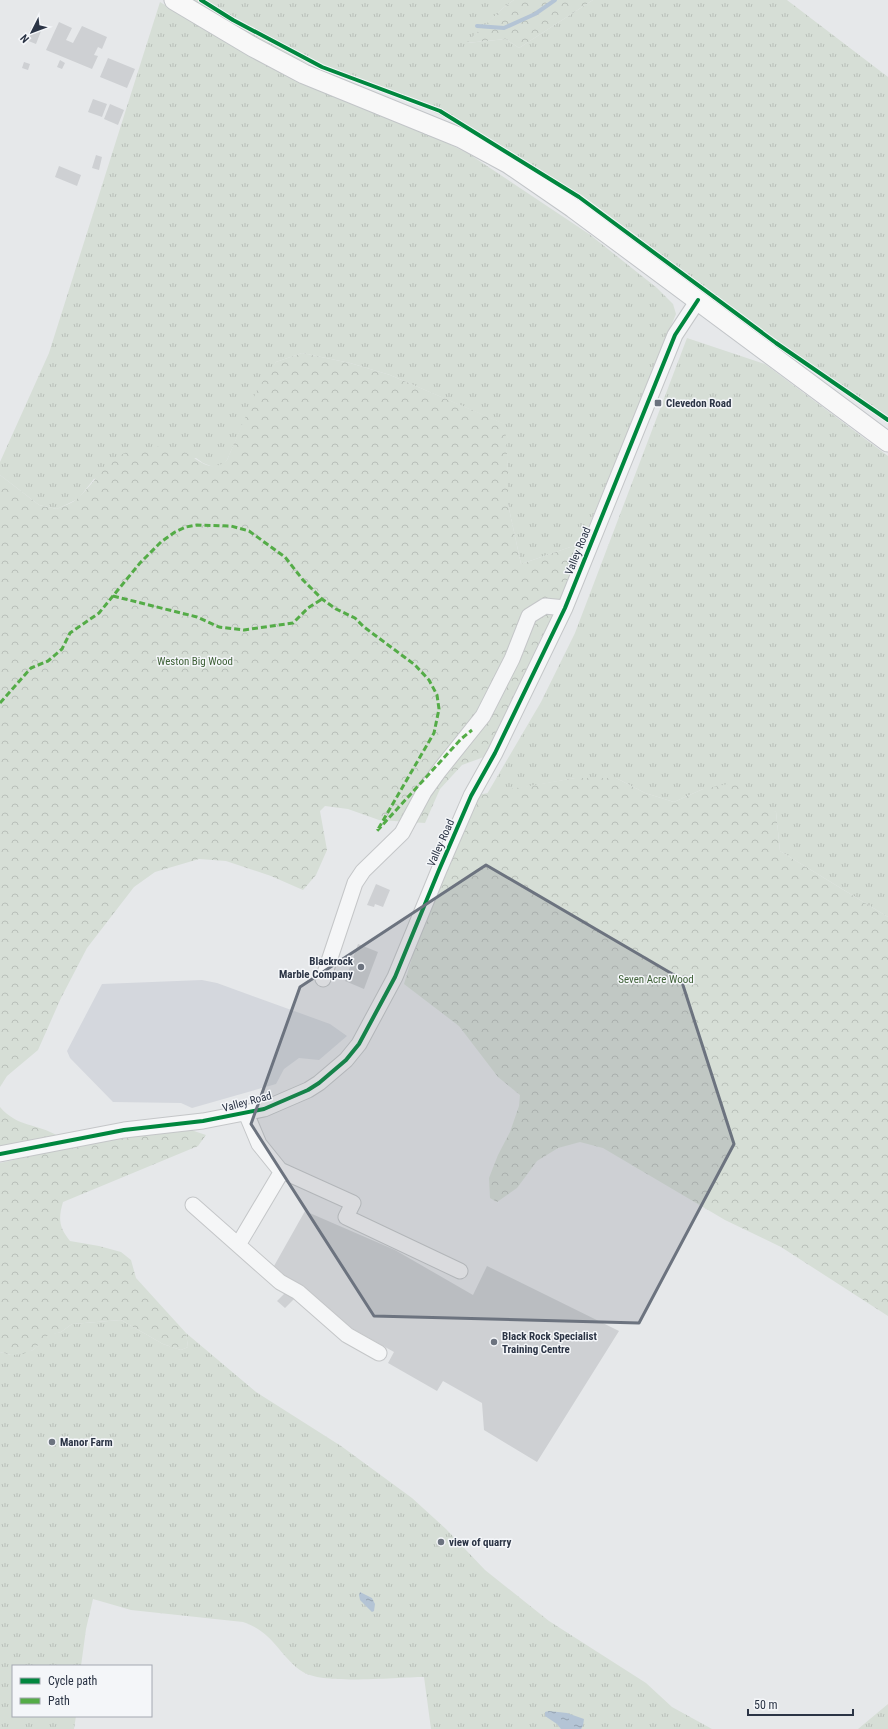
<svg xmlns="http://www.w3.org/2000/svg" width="888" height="1729" viewBox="0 0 888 1729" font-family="'Roboto Condensed',sans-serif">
  <defs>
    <pattern id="grass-tufts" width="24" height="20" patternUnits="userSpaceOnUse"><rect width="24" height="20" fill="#d6ded6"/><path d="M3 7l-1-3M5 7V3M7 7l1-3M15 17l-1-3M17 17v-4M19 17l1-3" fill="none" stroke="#b8bfb9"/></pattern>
    <pattern id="forest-crowns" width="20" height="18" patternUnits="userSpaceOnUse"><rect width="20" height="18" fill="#d6ded6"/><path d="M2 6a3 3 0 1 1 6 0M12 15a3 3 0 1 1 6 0" fill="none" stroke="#b8bfb9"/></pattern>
    <pattern id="water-ripples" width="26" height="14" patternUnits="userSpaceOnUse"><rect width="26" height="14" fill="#b4c4d5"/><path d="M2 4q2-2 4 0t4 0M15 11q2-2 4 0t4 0" fill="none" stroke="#93a0af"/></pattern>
  </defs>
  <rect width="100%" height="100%" fill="#e6e8ea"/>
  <path fill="#d4d7dd" d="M 202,980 L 217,983 L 330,1024 L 347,1036 L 319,1060 L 299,1058 L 284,1069 L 276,1084 L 192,1108 L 181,1103 L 113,1102 L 70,1058 L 67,1051 L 102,984 Z"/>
  <path fill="url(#grass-tufts)" d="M 192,0 L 514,0 L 503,8 L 467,43 L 506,39 L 519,48 L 593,0 L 787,0 L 888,77 L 888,422 L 770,341 L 576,200 L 448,119 L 425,108 L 294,58 L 238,29 Z
    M 160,2 L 240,50 L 312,88 L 419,129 L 469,154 L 589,234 L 657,288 L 673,304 L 676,314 L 582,543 L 521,564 L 508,504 L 508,471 L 504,424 L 390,375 L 350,363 L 302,353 L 276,362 L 242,426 L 227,460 L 221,466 L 213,467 L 203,463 L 196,458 L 94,479 L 78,499 L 57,509 L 39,505 L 0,475 L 0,462 L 49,353 Z
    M 687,338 L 765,364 L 888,456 L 888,917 L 780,851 L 776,812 L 703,789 L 674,802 L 645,793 L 616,778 L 575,778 L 487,794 L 541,702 L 575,633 Z
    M 121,1320 L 163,1344 L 181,1350 L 188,1347 L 186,1333 L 256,1392 L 341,1446 L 412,1498 L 446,1529 L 485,1570 L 549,1621 L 646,1683 L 672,1707 L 712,1729 L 431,1729 L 424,1677 C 397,1677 323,1685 303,1672 C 279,1656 274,1632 243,1622 L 131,1610 L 93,1599 L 86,1629 L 81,1666 L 13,1666 L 13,1716 L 76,1716 L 74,1729 L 0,1729 L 0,1352 L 11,1355 L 33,1350 L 47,1335 L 61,1332 L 72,1324 Z
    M 888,1704 L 888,1729 L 858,1729 Z"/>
  <path fill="url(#forest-crowns)" d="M 514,0 L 593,0 L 519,48 L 506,39 L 466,43 L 503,8 Z
    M 302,353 L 350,363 L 390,375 L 505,424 L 508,471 L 508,504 L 521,564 L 582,543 L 565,608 L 495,753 L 462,765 L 440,789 L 425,823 L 379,820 L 348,809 L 325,806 L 320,811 L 327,850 L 316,875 L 303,890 L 271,876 L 226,861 L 199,859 L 155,872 L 134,887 L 87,948 L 61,998 L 38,1050 L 7,1076 L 0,1087 L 0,475 L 39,505 L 57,509 C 63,506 73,503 78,498 C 99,479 111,451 142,448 C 153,447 165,445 176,448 C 195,454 208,477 227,460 L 257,390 L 276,362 Z
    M 575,778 L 616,778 L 645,793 L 674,802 L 703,789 L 733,783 L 776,812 L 780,851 L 888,917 L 888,1316 L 781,1247 L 725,1220 L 603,1148 L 580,1142 L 558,1148 L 537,1161 L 517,1188 L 497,1202 L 490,1198 L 489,1178 L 498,1155 L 510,1132 L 519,1106 L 520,1095 L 498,1077 L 459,1026 L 404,984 L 439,870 L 471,796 Z
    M 0,1107 C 18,1128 37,1123 58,1136 L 0,1148 Z
    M 191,1130 L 206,1135 L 198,1146 L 63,1202 C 58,1219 59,1227 70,1241 L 99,1246 L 121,1252 L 131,1260 L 136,1278 L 186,1333 L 188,1347 L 181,1350 L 163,1344 L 121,1320 L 72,1324 L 61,1332 L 47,1336 L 33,1350 L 23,1354 L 11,1355 L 0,1352 L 0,1163 L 124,1135 Z"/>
  <path fill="url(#water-ripples)" d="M 360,1592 L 372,1598 L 375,1604 L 374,1611 L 372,1612 L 360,1600 L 359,1595 Z
    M 549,1711 L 567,1713 L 584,1719 L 583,1726 L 581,1729 L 561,1729 L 557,1724 L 545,1716 L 545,1712 Z"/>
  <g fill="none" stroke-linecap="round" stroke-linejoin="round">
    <path stroke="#b4c4d5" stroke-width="4" d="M 477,26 L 504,28 L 535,14 L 555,0"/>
  </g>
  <path fill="#ced0d3" d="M 59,22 L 72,28 L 66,40 L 73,43 L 82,26 L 107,37 L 102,49 L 98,47 L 94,55 L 98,56 L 92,69 L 46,50 Z
    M 31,27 L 41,31 L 36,44 L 26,40 Z
    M 108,58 L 135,69 L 127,88 L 100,77 Z
    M 60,60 L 65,63 L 62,69 L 57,67 Z
    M 24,62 L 30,64 L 28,70 L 22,68 Z
    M 93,99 L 107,104 L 102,117 L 88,112 Z
    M 110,104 L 124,110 L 118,125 L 104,119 Z
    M 96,155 L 102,157 L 99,170 L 92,168 Z
    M 59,166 L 81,175 L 77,186 L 55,177 Z
    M 376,884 L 390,890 L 383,907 L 375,904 L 374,907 L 367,905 Z
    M 358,944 L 378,952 L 364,989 L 345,981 Z
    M 305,1211 L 395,1250 L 473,1295 L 487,1266 L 619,1331 L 537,1462 L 484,1430 L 482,1403 L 443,1381 L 437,1391 L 388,1363 L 394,1352 L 346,1325 L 344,1328 L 274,1266 Z
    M 287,1291 L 295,1298 L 285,1308 L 277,1301 Z"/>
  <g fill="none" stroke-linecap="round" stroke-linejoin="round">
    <defs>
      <path id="minor" d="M 323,979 L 355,883 L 363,871 L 402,833 L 424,792 L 439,771 L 483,716 L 512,659 L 529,616 L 545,606 L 565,608
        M 246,1113 L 259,1144 L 280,1170 L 353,1203 L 346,1217 L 460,1271
        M 0,1154 L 124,1130 L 203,1121 L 264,1109 L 308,1090 L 319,1083 L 346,1060 L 359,1044 L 395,977 L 439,870 L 471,796 L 495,753 L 565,608 L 675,335 L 698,300
        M 193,1205 L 280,1282 L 298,1292 L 347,1335 L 379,1353
        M 238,1245 L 282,1171"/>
      <path id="major" d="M 174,0 L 253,47 L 304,74 L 461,138 L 509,164 L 573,208 L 888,442"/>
    </defs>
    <use href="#minor" stroke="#c4c6c8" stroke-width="17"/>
    <use href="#major" stroke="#c2c5c8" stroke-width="21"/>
    <use href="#minor" stroke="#f5f6f7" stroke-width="15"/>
    <use href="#major" stroke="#f8f8f8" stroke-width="19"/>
    <path stroke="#54ac47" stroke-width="3" stroke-dasharray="6 3" stroke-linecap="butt" d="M 113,596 L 197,617 L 219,627 L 244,630 L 293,623 L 308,608 L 322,599
      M 0,703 L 31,668 L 48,661 L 62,649 L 70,633 L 99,613 L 140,563 L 161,542 L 175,532 L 186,527 L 197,525 L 231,526 L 249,531 L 285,557 L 303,580 L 322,599 L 336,609 L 355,618 L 364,627 L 415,665 L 429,680 L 437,695 L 439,709 L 434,733 L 377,831 L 461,739 L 472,730"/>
    <defs>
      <path id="cycleway" d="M 201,0 L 233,20 L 322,67 L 440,111 L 579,197 L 776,343 L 888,420
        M 0,1154 L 124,1130 L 203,1121 L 264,1109 L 308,1090 L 319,1083 L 346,1060 L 359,1044 L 395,977 L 439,870 L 471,796 L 495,753 L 565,608 L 675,335 L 698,300"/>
    </defs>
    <use href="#cycleway" stroke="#f4f6f9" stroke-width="6"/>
    <use href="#cycleway" stroke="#00873e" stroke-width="4"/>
  </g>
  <path fill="#6c737f" fill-opacity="0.2" stroke="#6c737f" stroke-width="3" stroke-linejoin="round" d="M 486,865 L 681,979 L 734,1144 L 639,1323 L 374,1316 L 251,1124 L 300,987 Z"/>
  <g fill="#6c737f" stroke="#f4f6f9" stroke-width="1.5">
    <rect x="654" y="399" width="8" height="8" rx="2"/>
    <circle cx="361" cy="967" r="4"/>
    <circle cx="494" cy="1342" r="4"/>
    <circle cx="52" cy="1442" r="4"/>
    <circle cx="441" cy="1542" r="4"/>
  </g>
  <g text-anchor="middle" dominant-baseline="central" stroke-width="3" stroke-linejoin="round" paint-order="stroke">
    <g font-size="11" font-weight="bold" fill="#2b3445" stroke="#f4f6f9" text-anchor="start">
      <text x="666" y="403">Clevedon Road</text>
      <text x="353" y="961" text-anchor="end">Blackrock<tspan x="353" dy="13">Marble Company</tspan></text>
      <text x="502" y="1336">Black Rock Specialist<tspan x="502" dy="13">Training Centre</tspan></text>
      <text x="60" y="1442">Manor Farm</text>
      <text x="449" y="1542">view of quarry</text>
    </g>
    <g font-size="11" fill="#2b3445" stroke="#f4f6f9">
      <text transform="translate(578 551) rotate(-68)">Valley Road</text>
      <text transform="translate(441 843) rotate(-66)">Valley Road</text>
      <text transform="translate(247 1102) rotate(-15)">Valley Road</text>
    </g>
    <g font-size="11" fill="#3f6138" stroke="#f4f6f9">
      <text x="195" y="661">Weston Big Wood</text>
      <text x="656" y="979">Seven Acre Wood</text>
    </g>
  </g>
  <rect x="12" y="1665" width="140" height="52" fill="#f4f6f9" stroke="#a4a8b1"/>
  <rect x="20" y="1678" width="20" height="6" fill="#00873e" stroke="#a4a8b1"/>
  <text x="48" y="1685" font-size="12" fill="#2b3445">Cycle path</text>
  <rect x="20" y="1698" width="20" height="6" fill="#54ac47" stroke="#a4a8b1"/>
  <text x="48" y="1705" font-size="12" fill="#2b3445">Path</text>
  <g transform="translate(32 32) rotate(228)" stroke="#f4f6f9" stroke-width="3" paint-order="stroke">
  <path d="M0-3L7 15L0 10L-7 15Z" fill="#2b3445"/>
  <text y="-6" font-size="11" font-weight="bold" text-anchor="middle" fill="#2b3445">N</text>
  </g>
  <path d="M748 1709v6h105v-6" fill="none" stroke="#2b3445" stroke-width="2"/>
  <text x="754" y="1709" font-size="12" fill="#2b3445" stroke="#f4f6f9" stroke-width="3" paint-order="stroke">50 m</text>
</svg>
